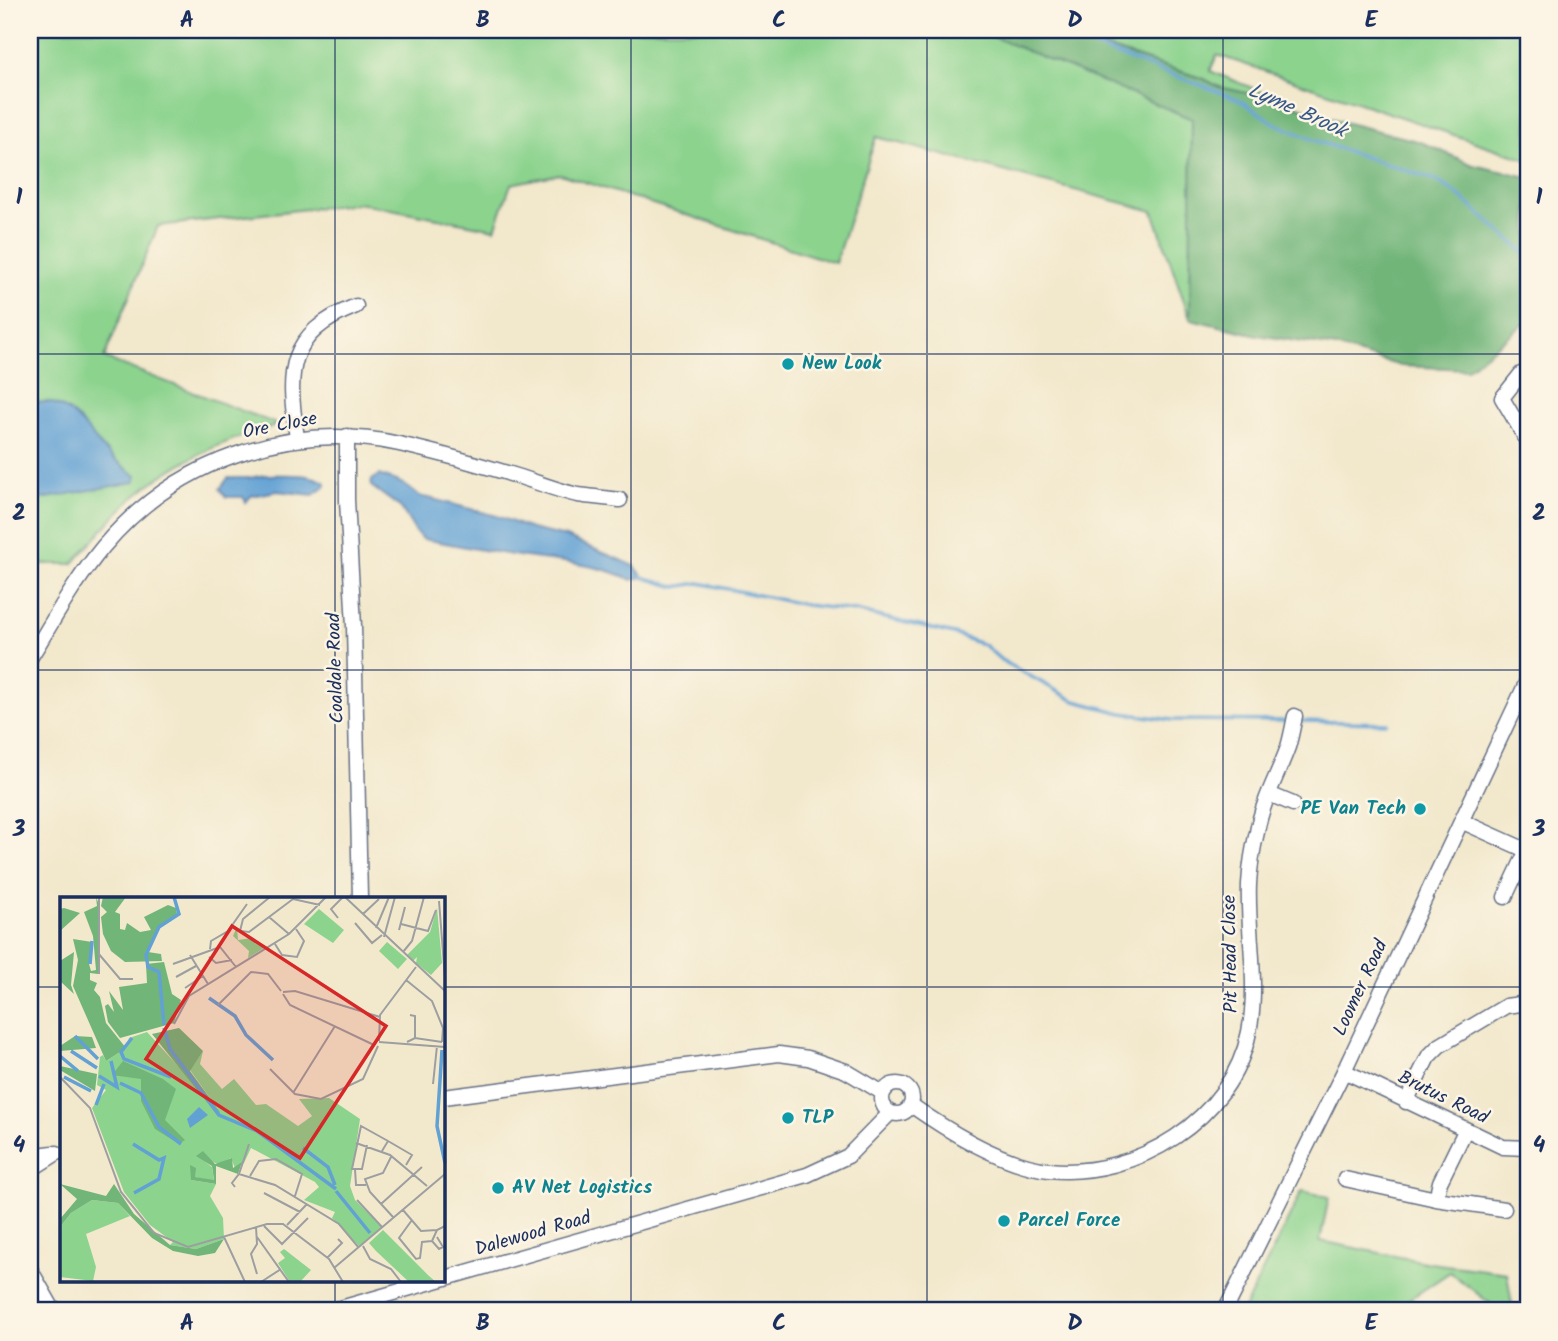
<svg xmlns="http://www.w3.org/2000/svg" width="1558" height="1341" viewBox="0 0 1558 1341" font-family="Kalam,sans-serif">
  <rect width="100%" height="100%" fill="#fcf5e5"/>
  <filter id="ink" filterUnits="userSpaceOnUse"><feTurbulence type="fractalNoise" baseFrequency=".0143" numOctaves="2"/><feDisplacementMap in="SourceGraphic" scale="14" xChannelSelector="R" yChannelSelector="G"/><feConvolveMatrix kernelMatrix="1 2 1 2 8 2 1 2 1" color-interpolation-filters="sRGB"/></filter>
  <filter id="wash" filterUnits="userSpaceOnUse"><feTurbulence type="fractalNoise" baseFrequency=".00686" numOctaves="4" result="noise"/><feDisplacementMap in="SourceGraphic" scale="28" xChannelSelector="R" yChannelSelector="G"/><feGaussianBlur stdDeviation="1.57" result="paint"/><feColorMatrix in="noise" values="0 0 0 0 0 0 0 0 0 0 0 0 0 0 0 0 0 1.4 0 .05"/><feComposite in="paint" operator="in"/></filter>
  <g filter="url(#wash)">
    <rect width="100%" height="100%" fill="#f2e8cc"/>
    <path fill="#8cd38e" stroke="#548176" stroke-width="2" d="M 30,30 L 977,30 L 1192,118 L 1190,319 L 1153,211 L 876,137 L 835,263 L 560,174 L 511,184 L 495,229 L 360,203 L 158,226 L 104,358 L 279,425 C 226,439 176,461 135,496 C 112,516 93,542 72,564 L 30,564 Z
      M 1052,30 L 1528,30 L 1528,160 L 1217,55 L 1210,71 L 1287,102 L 1219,87 L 1204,79 Z
      M 1302,1191 L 1329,1197 L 1320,1241 L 1430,1263 L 1507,1273 L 1513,1311 L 1490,1311 L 1493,1306 L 1450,1272 L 1392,1311 L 1243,1311 Z"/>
    <path fill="#71b579" stroke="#46726c" stroke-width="2" d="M 977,30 L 1052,30 L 1204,79 L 1219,87 L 1287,102 L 1340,121 L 1421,142 L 1473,165 L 1528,177 L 1528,321 L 1467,369 L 1401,366 L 1336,347 L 1257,335 L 1190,319 L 1192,119 Z"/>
    <path fill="#62a1d4" stroke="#3e6899" stroke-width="2" d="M 49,402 C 78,411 83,427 102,447 C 112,458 124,467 136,476 L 135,482 L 30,501 L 30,403 Z
      M 265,475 C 284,475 309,472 326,483 L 326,486 L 313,495 L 277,491 L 251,496 L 246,502 L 243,497 L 226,497 L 220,489 L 228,478 L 249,478 Z
      M 379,475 C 387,478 396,480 403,484 C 414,490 415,497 429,498 L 497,516 L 531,529 L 566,537 L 635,566 L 643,577 L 632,580 C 599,564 561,562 525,557 C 491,552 457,545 422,539 L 415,531 L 401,508 L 371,486 L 372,480 Z"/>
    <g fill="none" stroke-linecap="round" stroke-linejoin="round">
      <path stroke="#62a1d4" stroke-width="3.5" d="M 1034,30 L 1079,41 L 1209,88 L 1241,101 L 1274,123 L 1316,141 L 1436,180 L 1457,194 L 1528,256
        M 639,576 L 676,587 L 699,583 L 806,605 L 855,611 L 954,634 L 984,645 L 1001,660 L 1075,701 L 1122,713 L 1172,720 L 1290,721
        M 1298,721 L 1387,723"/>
    </g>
  </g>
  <g filter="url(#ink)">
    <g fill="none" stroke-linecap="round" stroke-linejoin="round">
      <defs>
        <path id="minor" d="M 1521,374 L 1502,398 L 1528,442
          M 347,436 L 347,500 L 354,626 L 360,898
          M 297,438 C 287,371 286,334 356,306
          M 30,658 C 53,621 75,581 103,547 C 175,461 289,420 399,444 C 439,453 478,464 517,476 C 537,482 558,491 578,495 C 592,497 606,498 620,500
          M 1269,794 L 1293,804
          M 1461,821 L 1528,851
          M 1505,897 L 1527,850
          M 1344,1071 L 1503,1147 L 1528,1148
          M882 1099a15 15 0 1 1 30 0a15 15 0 1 1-30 0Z
          M 443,1097 L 779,1054 L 808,1058 L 846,1071 L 883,1093
          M 1406,1102 L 1428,1057 L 1439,1046 L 1506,1006 L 1528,1003
          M 911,1105 C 948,1131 1003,1165 1049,1170 C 1136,1179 1232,1119 1249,1032 C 1259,983 1247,933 1249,884 C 1250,867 1253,848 1257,832 C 1262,802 1278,775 1288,747 C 1291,737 1293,726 1295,716
          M 30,1156 L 53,1153
          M 30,1170 L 57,1153
          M 1345,1179 L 1436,1199 L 1504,1209
          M 1436,1199 L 1440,1182 L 1465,1131
          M 30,1269 L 54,1311
          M 330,1311 L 807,1175 L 848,1156 L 890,1113
          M 1225,1311 L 1344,1071 L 1528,679"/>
      </defs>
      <use href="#minor" stroke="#667084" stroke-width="17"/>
      <use href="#minor" stroke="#fff" stroke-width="14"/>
    </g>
  </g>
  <path fill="none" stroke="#1b2f5e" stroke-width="2" stroke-opacity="0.55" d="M 335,30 L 335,898M 631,30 L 631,1311M 927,30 L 927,1311M 1223,30 L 1223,1311M 30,354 L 1528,354M 30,670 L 1528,670M 30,987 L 61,987M 443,987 L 1528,987M 335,1280 L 335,1311"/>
  <g fill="#0f9aa8" stroke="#fcf5e5" stroke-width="2.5">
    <circle cx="788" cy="364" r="7"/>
    <circle cx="1420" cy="809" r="7"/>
    <circle cx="788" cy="1118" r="7"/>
    <circle cx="498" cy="1188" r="7"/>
    <circle cx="1004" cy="1221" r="7"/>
  </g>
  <g text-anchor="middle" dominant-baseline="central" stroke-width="5" stroke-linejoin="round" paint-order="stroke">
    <g font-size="19" font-weight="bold" fill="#0d838f" stroke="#fcf5e5" text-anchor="start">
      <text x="802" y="364">New Look</text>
      <text x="1406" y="809" text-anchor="end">PE Van Tech</text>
      <text x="802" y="1118">TLP</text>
      <text x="512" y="1188">AV Net Logistics</text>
      <text x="1018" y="1221">Parcel Force</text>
    </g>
    <g font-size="19" fill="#1b2f5e" stroke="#fcf5e5">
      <text transform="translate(280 426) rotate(-11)">Ore Close</text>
      <text transform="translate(336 668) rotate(-92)">Coaldale Road</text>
      <text transform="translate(1231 954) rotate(-91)">Pit Head Close</text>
      <text transform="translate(1361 988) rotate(-65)">Loomer Road</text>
      <text transform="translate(1443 1098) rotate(26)">Brutus Road</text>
      <text transform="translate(533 1234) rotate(-16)">Dalewood Road</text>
    </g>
    <g font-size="21" font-style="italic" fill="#345787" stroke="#fcf5e5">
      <text transform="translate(1297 111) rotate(24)">Lyme Brook</text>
    </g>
  </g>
  <g transform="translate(60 897)">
    <rect width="385" height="385" fill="#f2e8cc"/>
    <path d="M 377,11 L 382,66 L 371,78 L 356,66 L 357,60 L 353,64 L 347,58 L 370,35 ZM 259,12 L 284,33 L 273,46 L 244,27 ZM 177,30 L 178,43 L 192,41 L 204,51 L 188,61 L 189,54 L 173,39 ZM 327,45 L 347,62 L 338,72 L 319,54 ZM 87,135 L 160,215 L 130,173 L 143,154 L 140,167 L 162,192 L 174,182 L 196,208 L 206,207 L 238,229 L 252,219 L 239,202 L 269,201 L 300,222 L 290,289 L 295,303 L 322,330 L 299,349 L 272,321 L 275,315 L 244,303 L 259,290 L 255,285 L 191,251 L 184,266 L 175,271 L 171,261 L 159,267 L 142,262 L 152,270 L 154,284 L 134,280 L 133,274 L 131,283 L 156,287 L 150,299 L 163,321 L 164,342 L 136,352 L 110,348 L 113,345 L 90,328 L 64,295 L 32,211 L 46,193 L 37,188 L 40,160 L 43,158 L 46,164 L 66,151 L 69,141 ZM 32,303 L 58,306 L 70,319 L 26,337 L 36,370 L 33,384 L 0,380 L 0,330 L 11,316 ZM 323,333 L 369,379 L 376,385 L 349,385 L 316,354 L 309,346 ZM 224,352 L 251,373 L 240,385 L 230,385 L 218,366 L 225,361 L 220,355 Z" fill="#8cd38e"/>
    <path d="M 36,0 L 40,10 L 38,77 L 30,76 L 30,83 L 37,86 L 34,93 L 40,100 L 46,126 L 66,151 L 46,164 L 13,89 L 18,63 L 13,42 L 32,45 L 29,67 L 31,74 L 36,73 L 33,39 L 24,15 L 37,9 ZM 43,0 L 66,0 L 55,15 L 60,17 L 60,32 L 65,33 L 67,26 L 80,35 L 91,33 L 84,20 L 108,8 L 116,11 L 117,17 L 99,29 L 88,55 L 101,57 L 102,64 L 65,65 L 51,54 L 43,37 L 41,20 L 47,15 L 41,9 ZM 4,11 L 20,16 L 0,34 L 0,12 ZM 14,55 L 11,88 L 14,97 L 0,84 L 0,64 ZM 104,65 L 112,97 L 121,103 L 114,126 L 60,141 L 48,125 L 45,109 L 48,107 L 54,115 L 49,94 L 63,113 L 59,90 L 87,86 L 86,67 ZM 119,131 L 143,154 L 130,174 L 160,215 L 158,219 L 92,137 ZM 15,139 L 32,140 L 36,151 L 0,154 L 0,149 ZM 63,164 L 103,182 L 116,192 L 105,223 L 125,243 L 119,247 L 95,232 L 81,204 L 81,182 L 52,178 ZM 0,169 L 37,177 L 35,194 L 0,173 ZM 143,254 L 155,267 L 172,261 L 173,271 L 182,265 L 178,277 L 156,269 L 156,287 L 131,283 L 130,268 L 136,271 L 135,280 L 154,283 L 152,269 L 136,259 ZM 0,287 L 46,299 L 54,287 L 74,317 L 110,348 L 136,352 L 164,342 L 155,356 L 138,359 L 113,354 L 92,341 L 58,306 L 32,303 L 11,316 L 0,330 L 0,322 L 17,302 Z" fill="#71b579"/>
    <path d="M 139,210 L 148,218 L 130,231 L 127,222 Z" fill="#62a1d4"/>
    <path fill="none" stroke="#62a1d4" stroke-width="3.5" d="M 30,67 L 32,44M 149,101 L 175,119 L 186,138 L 213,163M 104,128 L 99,75 L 88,70 L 86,58 L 99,30 L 119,17 L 114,0M 104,131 L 110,152 L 159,218 L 197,234 L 276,292M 15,139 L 38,162M 72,141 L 61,155 L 64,162 L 111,180M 382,153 L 377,229 L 385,266M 11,154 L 37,171M 0,159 L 18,174M 39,179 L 57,190 L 51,164M 4,180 L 31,194M 60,186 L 81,196 L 99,230 L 121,247M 36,208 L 44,187M 73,247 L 99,263 L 104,261 L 99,282 L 74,296M 243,251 L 268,270 L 275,288M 276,294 L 310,336"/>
    <path fill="none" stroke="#9c9ea0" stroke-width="2" d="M 210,0 L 183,22 L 180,34 L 189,35 L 233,2 L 260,8M 285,0 L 385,94M 379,4 L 385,81M 303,17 L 319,2M 209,20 L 229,37M 278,21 L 271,12 L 283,0M 295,26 L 312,46 L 322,38M 341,27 L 368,34 L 376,13M 316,31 L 329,0M 339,33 L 345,10M 324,40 L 335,0M 215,47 L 222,58 L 237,60 L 244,44 L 236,32M 150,52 L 151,44 L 168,34 L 187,7M 343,55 L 352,44 L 364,0M 38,56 L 60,82 L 73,82M 130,58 L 148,87M 149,60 L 156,66 L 172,63M 113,67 L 160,50 L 176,70M 39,77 L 39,0M 116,80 L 136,69M 346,83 L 372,104 L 383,131 L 382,145M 125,91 L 143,79M 223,95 L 235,94 L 320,120M 223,97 L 230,108 L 314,148M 158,108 L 191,75 L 208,77 L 221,94M 350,118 L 355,119 L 355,141M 114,127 L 129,99 L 229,37 L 266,0M 319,144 L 320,118 L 356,70M 319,145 L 385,150M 347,145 L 355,141 L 382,145M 210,172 L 235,197 L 261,202 L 303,182 L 318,149M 0,180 L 30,211 L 61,295 L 94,336 L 128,350 L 207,327 L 223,327 L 269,362 L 283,385M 373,187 L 377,149M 233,196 L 275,129M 296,246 L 330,258 L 367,289M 307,248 L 302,272 L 292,272 L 301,229 L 328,244M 322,254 L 328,244 L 352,258 L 346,268M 331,260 L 323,276 L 305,282 L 310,295 L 333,320M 295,272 L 296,288 L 306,288M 179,277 L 189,247M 190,279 L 199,264 L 216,262 L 242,277 L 235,299M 175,290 L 172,286 L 179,277 L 215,288 L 279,327 L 299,351M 204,296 L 240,315M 297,303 L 322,330M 321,307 L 362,270M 343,313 L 361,334 L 377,333M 352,323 L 339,341 L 356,362 L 360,361 L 362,345 L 372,344M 227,328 L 247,307M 204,329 L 222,347 L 248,321M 196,330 L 197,347 L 191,357 L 197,377M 164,340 L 185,385M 197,340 L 229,385M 372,344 L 379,352 L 383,350 L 377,340M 372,344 L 377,333 L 385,329M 303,349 L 310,362 L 331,372 L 341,385M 267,361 L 282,346 L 278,342M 274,371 L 385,277M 201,385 L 221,372"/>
    <path fill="#d62828" fill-opacity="0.15" stroke="#d62828" stroke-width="3.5" d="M 172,29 L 326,129 L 240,261 L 86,162 Z"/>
    <rect width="385" height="385" fill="none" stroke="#1b2f5e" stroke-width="3.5"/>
  </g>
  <rect width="1558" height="1341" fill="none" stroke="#fcf5e5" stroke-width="77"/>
  <rect x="38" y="38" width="1482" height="1264" fill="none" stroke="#1b2f5e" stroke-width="2.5"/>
  <g font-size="23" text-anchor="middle" font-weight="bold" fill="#1b2f5e">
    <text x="187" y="27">A</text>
    <text x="483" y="27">B</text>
    <text x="779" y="27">C</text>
    <text x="1075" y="27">D</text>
    <text x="1371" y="27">E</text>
    <text x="19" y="204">1</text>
    <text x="1539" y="204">1</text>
    <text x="19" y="520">2</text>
    <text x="1539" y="520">2</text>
    <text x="19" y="836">3</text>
    <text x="1539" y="836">3</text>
    <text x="19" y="1152">4</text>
    <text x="1539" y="1152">4</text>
    <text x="187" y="1330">A</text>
    <text x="483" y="1330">B</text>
    <text x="779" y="1330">C</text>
    <text x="1075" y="1330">D</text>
    <text x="1371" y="1330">E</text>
  </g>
</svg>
